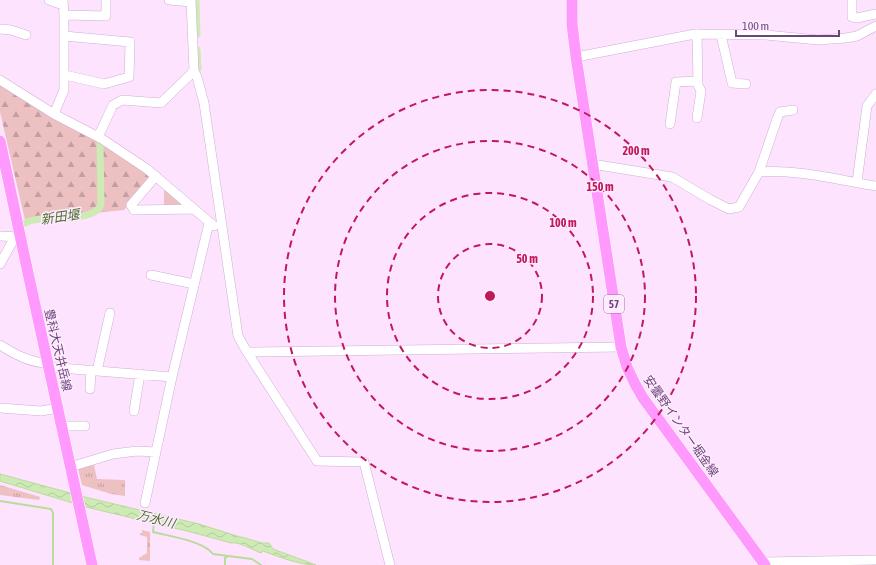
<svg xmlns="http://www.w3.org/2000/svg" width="876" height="565" viewBox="0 0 876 565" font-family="'Asap Condensed','Noto Sans JP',sans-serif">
  <defs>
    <pattern id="grass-tufts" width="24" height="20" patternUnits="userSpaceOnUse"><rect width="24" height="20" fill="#edc0c1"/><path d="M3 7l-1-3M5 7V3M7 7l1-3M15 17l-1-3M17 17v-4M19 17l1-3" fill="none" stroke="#c49ea2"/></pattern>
    <pattern id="forest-firs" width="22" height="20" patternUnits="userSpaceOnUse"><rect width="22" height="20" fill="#edc0c1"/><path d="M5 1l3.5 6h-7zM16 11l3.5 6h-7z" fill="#c49ea2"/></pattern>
    <pattern id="water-waves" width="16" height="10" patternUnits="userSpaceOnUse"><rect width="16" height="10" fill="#ceeab5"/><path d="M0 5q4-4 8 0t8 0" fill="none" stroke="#b4ca9f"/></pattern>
  </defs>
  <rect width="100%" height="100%" fill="#fee3fe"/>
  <path fill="url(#grass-tufts)" d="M 94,465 L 97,479 L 125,480 L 125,496 L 111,494 L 82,485 L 78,468 Z
    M 0,485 L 40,497 L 39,500 L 0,495 Z
    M 142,530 L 150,532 L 150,561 L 139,560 L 139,558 L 147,553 L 147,537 L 140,535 L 140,533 L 142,533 Z"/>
  <path fill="url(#forest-firs)" d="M 0,82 L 99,140 L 152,175 L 124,210 L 64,216 L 32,218 L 25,220 L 0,112 Z"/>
  <path fill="#edc0c1" d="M 164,189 L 182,204 L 182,206 L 164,206 Z"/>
  <path fill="url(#water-waves)" stroke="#b9dc9a" d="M 0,474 L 85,497 L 199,524 L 240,537 L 242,537 L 262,543 L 269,543 L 273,549 L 316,565 C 301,565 278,557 263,551 L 261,553 C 253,550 238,541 231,543 L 191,532 L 86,507 L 0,481 Z"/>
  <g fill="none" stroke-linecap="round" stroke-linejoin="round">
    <path stroke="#b9dc9a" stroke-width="2" d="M 0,501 L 51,509 L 53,513 L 53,565
      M 154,522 L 153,532 C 168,536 204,541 213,554 L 228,556
      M 225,565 L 225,558 L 228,556 L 252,559 L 261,565"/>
    <path stroke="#ceeab5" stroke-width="7" d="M 196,0 L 197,34
      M 197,50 L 198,68
      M 25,223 C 41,213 92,225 101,205 L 100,143"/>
    <defs>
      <path id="minor" d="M 49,0 L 63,5
        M 169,0 L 191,2
        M 191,0 L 194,71 L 197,77 L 204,103 L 238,336 L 247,352 L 317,461 L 364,462 L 390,565
        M 852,0 L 852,17 L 857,18 L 876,14
        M 64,15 L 106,16 L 106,0
        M 0,29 L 11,30 L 26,35
        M 721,35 L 732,83 L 746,84
        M 64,36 L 130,42 L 129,77 L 104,84 L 65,75
        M 576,57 L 695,34 L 766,35 L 818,40 L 846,38 L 857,36 L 876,26
        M 0,80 L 54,114 L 102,139 L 147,169 L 214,226
        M 54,114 L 64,90 L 64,15 L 63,0
        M 697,118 L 701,91 L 698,85 L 697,34
        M 670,124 L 676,82 L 698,81
        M 98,137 L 113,105 L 117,103 L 122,100 L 161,103 L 194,71
        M 592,164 L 672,177 L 711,200 L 729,209 L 739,207 L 759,172 C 798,169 838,180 876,186
        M 759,172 L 777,119 L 780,112 L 793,110
        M 156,176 L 131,205 L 134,210 L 193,209
        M 857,182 L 867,106 L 876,94
        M 0,236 L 19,237
        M 0,264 L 15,237
        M 151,275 L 194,284
        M 0,345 C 14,354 31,363 47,363
        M 247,352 L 621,347
        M 48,367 L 172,377
        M 97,371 L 110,313
        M 90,389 L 91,370
        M 0,408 L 41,411 L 58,408
        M 134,411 L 140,374
        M 61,426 L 85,426
        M 70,467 L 113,454 L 137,451 L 156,452
        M 145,503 L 172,377 L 209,223
        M 763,562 L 876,560"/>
      <path id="major" d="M 572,0 L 572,24 L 576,57 L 621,347 L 627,367 L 635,384 L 643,398 L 765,565
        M 0,141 L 28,273 L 92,565"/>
    </defs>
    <use href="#minor" stroke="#cfadd6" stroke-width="10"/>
    <use href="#major" stroke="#fff" stroke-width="12"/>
    <use href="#minor" stroke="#fff" stroke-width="9"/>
    <use href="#major" stroke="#ff99fe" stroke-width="11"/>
  </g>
  <g fill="none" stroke="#c2185b" stroke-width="2" stroke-dasharray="7 5">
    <circle cx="490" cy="296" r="52"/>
    <circle cx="490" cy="296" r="103"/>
    <circle cx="490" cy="296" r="155"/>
    <circle cx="490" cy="296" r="206"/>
  </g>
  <g text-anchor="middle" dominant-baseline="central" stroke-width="3" stroke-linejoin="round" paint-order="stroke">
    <rect fill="#ffebff" stroke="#9778a1" stroke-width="1" x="604" y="295" width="20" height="18" rx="3"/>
    <g font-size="11" font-weight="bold" fill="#6b4679">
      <text x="614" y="304">57</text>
    </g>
    <g font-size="12" fill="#6b4679" stroke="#ffebff">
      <text transform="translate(58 350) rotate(77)">豊科大天井岳線</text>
      <text transform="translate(681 426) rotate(55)">安曇野インター堀金線</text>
    </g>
    <g font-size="13" font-style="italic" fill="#4f7133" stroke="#ffebff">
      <text transform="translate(60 217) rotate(-8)">新田堰</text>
      <text transform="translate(156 519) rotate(14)">万水川</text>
    </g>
  </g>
  <circle cx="490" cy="296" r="6" fill="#c2185b" stroke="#ffebff" stroke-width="2"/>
  <g font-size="12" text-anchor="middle" font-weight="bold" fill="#c2185b" stroke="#ffebff" stroke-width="3" stroke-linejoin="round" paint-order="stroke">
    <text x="636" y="155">200 m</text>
    <text x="600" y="191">150 m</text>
    <text x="563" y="227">100 m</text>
    <text x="527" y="263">50 m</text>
  </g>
  <path d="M736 30v6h103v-6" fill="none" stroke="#6b4679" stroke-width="2"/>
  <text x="742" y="30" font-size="12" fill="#6b4679" stroke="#ffebff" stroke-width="3" paint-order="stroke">100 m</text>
</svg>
